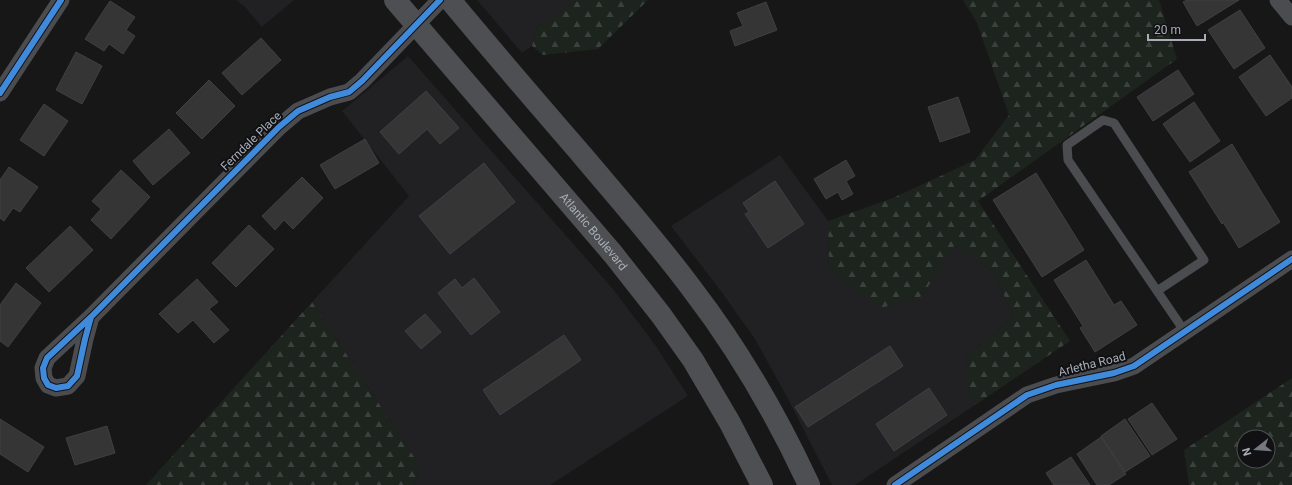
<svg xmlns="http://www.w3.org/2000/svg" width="1292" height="485" viewBox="0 0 1292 485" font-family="Roboto,sans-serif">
  <defs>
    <pattern id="forest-firs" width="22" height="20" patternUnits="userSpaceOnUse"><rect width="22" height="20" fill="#1d241e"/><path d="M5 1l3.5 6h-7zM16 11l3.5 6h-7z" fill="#3b413d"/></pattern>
  </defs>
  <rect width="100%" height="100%" fill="#171717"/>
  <path fill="#212123" d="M 236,0 L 294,0 L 262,27 L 244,6 Z
    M 477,0 L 577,0 L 537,27 L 532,46 L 522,53 Z
    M 408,56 L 613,289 L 656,346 L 688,396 L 550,485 L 414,485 L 420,466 L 312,302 L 409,196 L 342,111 Z
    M 780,155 L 828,221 L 829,270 L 922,296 L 954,246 L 993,271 L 1014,317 L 968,355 L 965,381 L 975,405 L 855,485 L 832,485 L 788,399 L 755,339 L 720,290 L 671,226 Z"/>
  <path fill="url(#forest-firs)" fill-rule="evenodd" d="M 577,0 L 648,0 L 598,49 L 543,55 L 532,46 L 537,27 Z
    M 963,0 L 1159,0 L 1177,59 L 978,201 L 1070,341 L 975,405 L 965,381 L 968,355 L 1014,317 L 993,271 L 954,246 L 922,296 L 881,308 L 829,270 L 828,221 L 893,198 L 975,160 L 1009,115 L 977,23 Z
    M 312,302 L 420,466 L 414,485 L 146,485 Z
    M 1292,378 L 1292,485 L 1189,485 L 1184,450 ZM 1244,437 L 1268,437 L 1268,461 L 1244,461 Z"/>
  <path fill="#353536" stroke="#3f4043" d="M 1187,0 L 1239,0 L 1197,26 L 1183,2 Z
    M 110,1 L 135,17 L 126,30 L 135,36 L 123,54 L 109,44 L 104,51 L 85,39 Z
    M 766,2 L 777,30 L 735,46 L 730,31 L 743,26 L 737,13 Z
    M 1240,10 L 1265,48 L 1234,69 L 1208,30 Z
    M 261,38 L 281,60 L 242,95 L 222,73 Z
    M 76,52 L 102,66 L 82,104 L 56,90 Z
    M 1270,55 L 1292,87 L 1292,98 L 1266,116 L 1239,77 Z
    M 1178,70 L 1194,94 L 1153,121 L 1137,97 Z
    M 209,80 L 235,106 L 202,139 L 176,113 Z
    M 426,91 L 459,128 L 440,144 L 427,129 L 399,154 L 380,132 Z
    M 958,97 L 970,132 L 940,142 L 928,107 Z
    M 1194,102 L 1220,141 L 1190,162 L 1163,124 Z
    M 44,104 L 68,121 L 44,156 L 20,140 Z
    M 169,129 L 190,153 L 153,185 L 133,161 Z
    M 365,139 L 379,163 L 335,189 L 320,165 Z
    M 1232,144 L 1280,222 L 1239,248 L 1223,222 L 1222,224 L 1189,172 Z
    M 846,160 L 855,176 L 846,181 L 853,194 L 842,200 L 838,192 L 826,199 L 814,179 Z
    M 484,163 L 515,202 L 450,254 L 419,216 Z
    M 9,167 L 38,187 L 20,212 L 13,208 L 4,221 L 0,218 L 0,180 Z
    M 121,170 L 150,197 L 111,239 L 91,220 L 101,209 L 92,201 Z
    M 1036,173 L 1084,250 L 1042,277 L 993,200 Z
    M 302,177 L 323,198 L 293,229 L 284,220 L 275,230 L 262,216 Z
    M 775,181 L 804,224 L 768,248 L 745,214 L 749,212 L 743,203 Z
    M 249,225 L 274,249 L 236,287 L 212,263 Z
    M 70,226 L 93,250 L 49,292 L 26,268 Z
    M 1086,260 L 1114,305 L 1121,301 L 1137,325 L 1095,352 L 1080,328 L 1083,326 L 1054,280 Z
    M 474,278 L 500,312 L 471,335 L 438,293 L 455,279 L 462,288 Z
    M 197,279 L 218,302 L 209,309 L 229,330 L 214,343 L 193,320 L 178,333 L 159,314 Z
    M 16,283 L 41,303 L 8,347 L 0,341 L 0,305 Z
    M 425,314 L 441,332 L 421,349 L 405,331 Z
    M 564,335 L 581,360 L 500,415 L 483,390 Z
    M 890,346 L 903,366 L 808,427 L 795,407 Z
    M 929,388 L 947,415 L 894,451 L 876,424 Z
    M 1152,403 L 1177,439 L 1152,455 L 1128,419 Z
    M 0,419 L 44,447 L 28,472 L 0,454 Z
    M 1125,419 L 1150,456 L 1125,472 L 1101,436 Z
    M 107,426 L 115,453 L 75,465 L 66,438 Z
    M 1101,437 L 1126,474 L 1109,485 L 1097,485 L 1077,454 Z
    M 1071,457 L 1090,485 L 1054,485 L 1046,473 Z"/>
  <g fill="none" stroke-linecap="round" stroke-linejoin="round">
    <path stroke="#4b4c50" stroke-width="9" d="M 1157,291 L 1204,260 L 1114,123 L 1103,120 L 1067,145 L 1068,160 L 1185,332"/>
    <path stroke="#4b4c50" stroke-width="17" d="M 1278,0 L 1292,17
      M 0,93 L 61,0
      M 91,317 L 85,339 L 77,376 L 68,386 L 56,388 L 48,385 L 44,378 L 43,368 L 47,358 L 91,317 L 279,127 L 298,111 L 330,97 L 349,92 L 362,81 L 440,0
      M 895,485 L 1027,395 L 1056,385 L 1114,373 L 1134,366 L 1292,259"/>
    <g stroke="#4d4f52" stroke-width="22">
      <path id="s1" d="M 395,0 L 613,254 L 661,315 L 693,360 L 730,423 L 762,485"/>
      <path d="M 450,0 C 493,52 538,104 582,155 C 619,199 658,243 692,289 C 738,349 777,416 809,485"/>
    </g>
    <defs>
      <path id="cycleway" d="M 0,93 L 61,0
        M 91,317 L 85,339 L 77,376 L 68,386 L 56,388 L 48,385 L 44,378 L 43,368 L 47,358 L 91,317 L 279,127 L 298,111 L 330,97 L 349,92 L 362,81 L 440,0
        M 895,485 L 1027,395 L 1056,385 L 1114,373 L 1134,366 L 1292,259"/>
    </defs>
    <use href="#cycleway" stroke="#111113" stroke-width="8"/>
    <use href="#cycleway" stroke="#408adc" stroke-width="6"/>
  </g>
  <g text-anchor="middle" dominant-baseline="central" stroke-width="4" stroke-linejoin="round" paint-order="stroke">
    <g font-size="12" fill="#a8adb8" stroke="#111113">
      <text transform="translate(251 141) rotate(-44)">Ferndale Place</text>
      <text stroke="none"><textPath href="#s1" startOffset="305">Atlantic Boulevard</textPath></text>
      <text transform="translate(1092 364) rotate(-14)">Arletha Road</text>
    </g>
  </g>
  <g transform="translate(1256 449) rotate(253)"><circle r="19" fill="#111113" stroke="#4d4f55"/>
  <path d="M0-3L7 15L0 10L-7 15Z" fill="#757880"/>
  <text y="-6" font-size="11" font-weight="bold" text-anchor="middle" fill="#a8adb8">N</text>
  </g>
  <path d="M1148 34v6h57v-6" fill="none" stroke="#a8adb8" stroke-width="2"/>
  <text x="1154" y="34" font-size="12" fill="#a8adb8" stroke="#111113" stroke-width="3" paint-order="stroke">20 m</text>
</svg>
